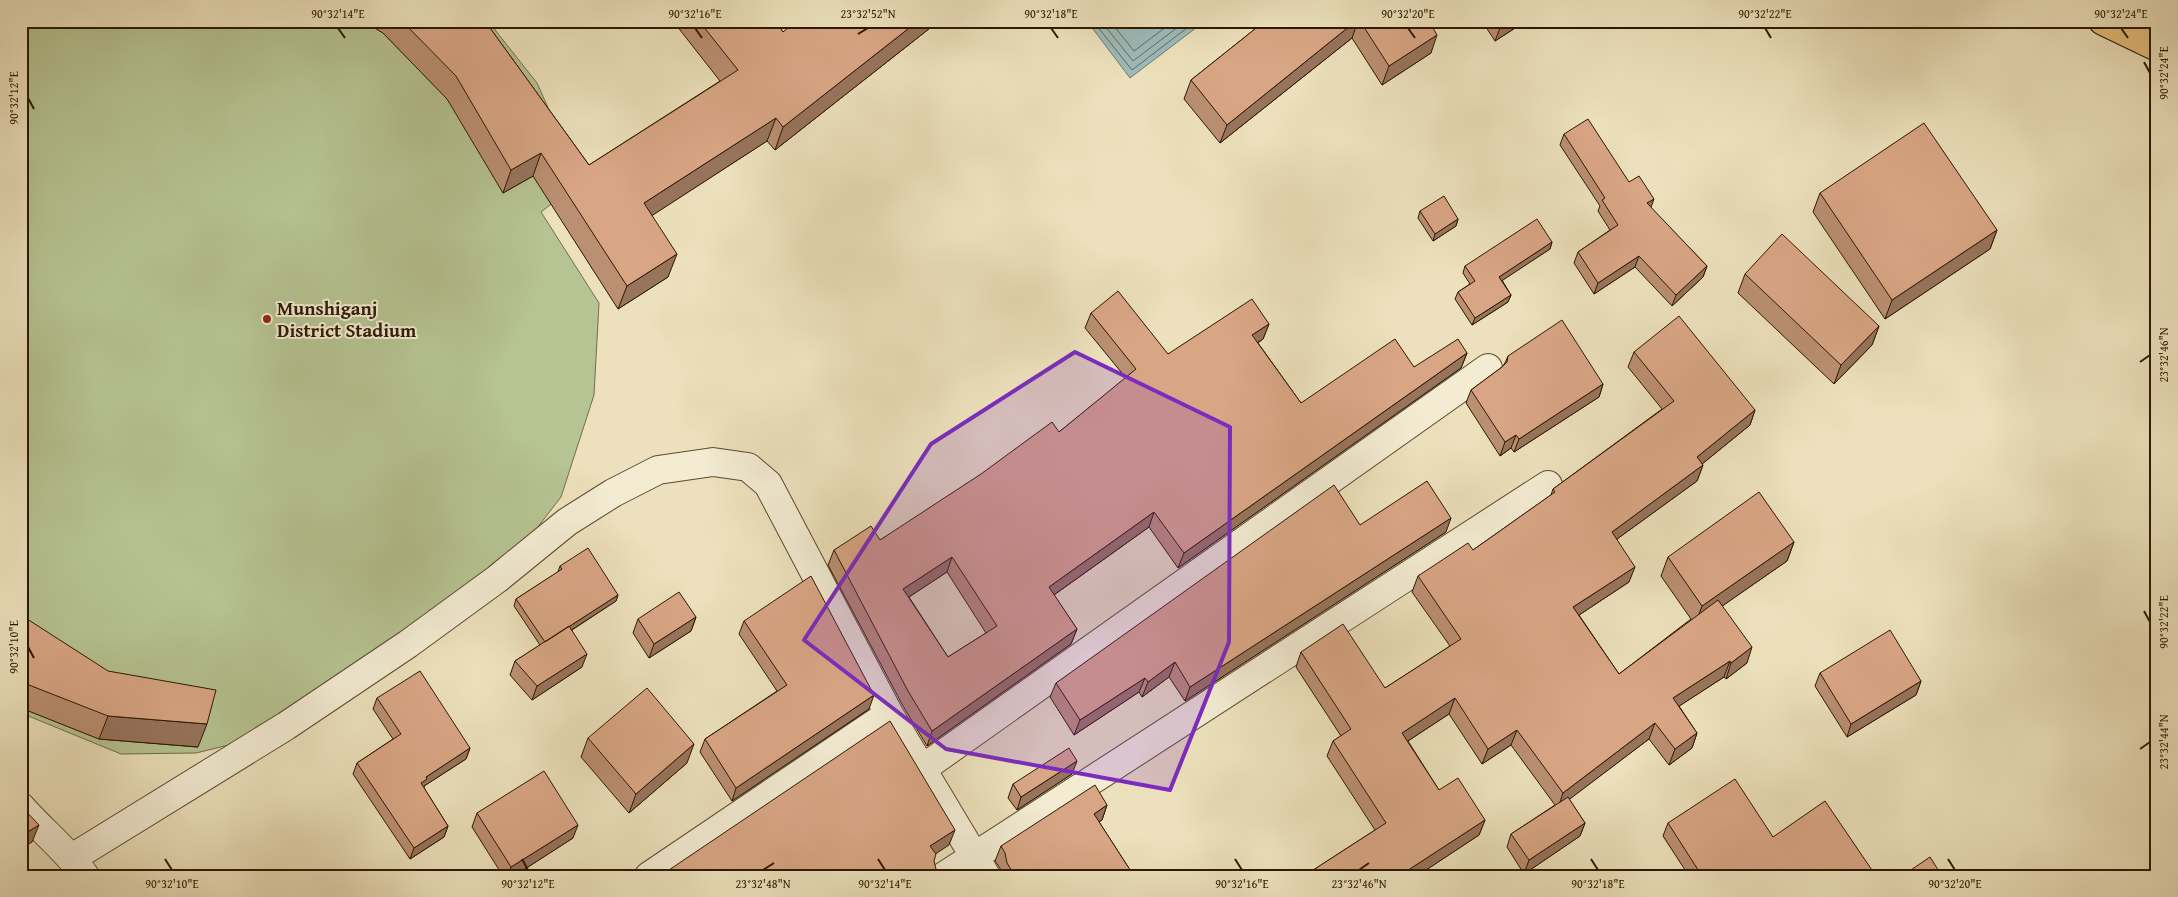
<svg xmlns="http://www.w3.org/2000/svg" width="2178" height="897" viewBox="0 0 2178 897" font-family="'Gentium Book Plus',serif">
  <rect width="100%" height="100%" fill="#ece1bc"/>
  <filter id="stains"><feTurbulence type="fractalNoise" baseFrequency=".004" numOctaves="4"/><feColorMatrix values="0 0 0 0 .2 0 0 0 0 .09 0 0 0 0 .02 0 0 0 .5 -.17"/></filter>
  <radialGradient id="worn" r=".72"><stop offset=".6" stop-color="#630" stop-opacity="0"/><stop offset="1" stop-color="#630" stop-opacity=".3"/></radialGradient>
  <path fill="#b6c392" stroke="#716e49" d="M 21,21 L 363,21 L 383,33 L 447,99 L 457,21 L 488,21 L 537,83 L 581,181 L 541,212 L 599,303 L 594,395 L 561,497 L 500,576 L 270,735 L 196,753 L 121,754 L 21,713 L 21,708 L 99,739 L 21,644 Z"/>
  <path fill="#9cbbba" stroke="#6f7a70" d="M 1087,21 L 1205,21 L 1130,78 Z"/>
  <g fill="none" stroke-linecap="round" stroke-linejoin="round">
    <path stroke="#646a5d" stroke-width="1" d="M 1093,21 L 1132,70 L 1196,21
      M 1101,21 L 1133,61 L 1186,21
      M 1110,21 L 1134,51 L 1174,21"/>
    <defs>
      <path id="minor" d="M 922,769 L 1488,368
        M 21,807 C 42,831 67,850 85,876
        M 72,858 L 286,726 L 408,644 L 497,579 L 567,522 L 613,493 L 658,470 L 713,462 L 748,467 L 768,484 L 889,714 L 986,876
        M 649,876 L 889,714
        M 944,876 L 1548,485"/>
      <path id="major" d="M 2103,21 L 2157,47"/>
    </defs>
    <use href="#minor" stroke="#5c4a2f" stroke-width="30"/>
    <use href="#major" stroke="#2c1800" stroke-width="30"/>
    <use href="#minor" stroke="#f3ecd3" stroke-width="28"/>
    <use href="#major" stroke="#e6c07e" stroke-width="28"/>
  </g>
  <path fill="#bb8f72" stroke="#2c1800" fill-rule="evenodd" d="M 363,21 L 485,21 L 589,165 L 720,81 L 673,21 L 775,21 L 783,32 L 939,21 L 775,150 L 767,141 L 652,215 L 668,277 L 618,309 L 533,176 L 503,193 L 447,99 L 383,33 Z
    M 1265,21 L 1429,21 L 1431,53 L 1382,85 L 1352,38 L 1220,143 L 1184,99 L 1191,80 Z
    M 1482,21 L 1526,21 L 1495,41 Z
    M 1564,134 L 1629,182 L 1651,208 L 1707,266 L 1703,277 L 1672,306 L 1635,267 L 1594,294 L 1574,263 L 1578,252 L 1610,230 L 1598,211 L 1600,206 L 1560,145 Z
    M 1820,193 L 1997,230 L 1990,249 L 1885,319 L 1813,212 Z
    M 1420,211 L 1458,219 L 1456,226 L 1433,241 L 1418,218 Z
    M 1552,242 L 1550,249 L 1502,280 L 1511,295 L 1508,302 L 1472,325 L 1455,299 L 1458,292 L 1470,284 L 1463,273 L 1465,266 Z
    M 1745,274 L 1879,326 L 1872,345 L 1834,384 L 1738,293 Z
    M 1091,313 L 1168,354 L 1269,324 L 1263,339 L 1258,343 L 1301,403 L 1414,367 L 1467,353 L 1461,368 L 1178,568 L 1149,527 L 1054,595 L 1077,629 L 1071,644 L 927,746 L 903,706 L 828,565 L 834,550 L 880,540 L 1059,432 L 1126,378 L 1085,328 ZM 947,572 L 986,633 L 948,657 L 909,597 Z
    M 1634,352 L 1755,410 L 1750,425 L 1702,464 L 1703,465 L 1697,481 L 1617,539 L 1629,582 L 1579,615 L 1619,674 L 1691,619 L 1661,576 L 1668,557 L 1794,542 L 1787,561 L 1722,606 L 1747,663 L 1726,679 L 1724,677 L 1679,706 L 1697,733 L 1692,748 L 1669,765 L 1649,739 L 1569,799 L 1585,823 L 1580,836 L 1524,874 L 1507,847 L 1511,834 L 1555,805 L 1511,745 L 1482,764 L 1449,714 L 1408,741 L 1439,790 L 1485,820 L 1479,835 L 1417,876 L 1299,876 L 1307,874 L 1375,830 L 1327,756 L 1333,741 L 1341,736 L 1296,667 L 1301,652 L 1385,688 L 1450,646 L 1412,592 L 1418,576 L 1473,550 L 1551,495 L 1553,489 L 1662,409 L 1628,367 Z
    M 1508,356 L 1603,384 L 1599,397 L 1514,452 L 1511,448 L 1500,456 L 1466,403 L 1471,390 L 1502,367 L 1505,363 Z
    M 1360,525 L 1446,532 L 1185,701 L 1169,677 L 1142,697 L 1139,692 L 1074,735 L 1050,697 L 1056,683 Z
    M 560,566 L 618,595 L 616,601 L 572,630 L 582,667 L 532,700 L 510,675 L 515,661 L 540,645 L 514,606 L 516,599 L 558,572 Z
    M 21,614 L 24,617 L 198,747 L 99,739 L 21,708 Z
    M 696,617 L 691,631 L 649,658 L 633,633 L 638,619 Z
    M 744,621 L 869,709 L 732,801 L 700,752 L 705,739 L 777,691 L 739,634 Z
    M 1820,673 L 1921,681 L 1916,695 L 1847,737 L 1815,686 Z
    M 377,698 L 470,748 L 466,759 L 424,786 L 424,788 L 448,826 L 444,837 L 410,859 L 353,774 L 357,763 L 393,739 L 373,709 Z
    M 588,738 L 687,763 L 629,813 L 581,757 Z
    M 1072,774 L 1017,810 L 1008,798 L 1013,784 Z
    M 1107,805 L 1102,820 L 1099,822 L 1134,876 L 1001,876 L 1000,868 L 995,861 L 1001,846 Z
    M 477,813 L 573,838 L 514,876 L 503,876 L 472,827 Z
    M 1668,823 L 1773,837 L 1876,876 L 1689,876 L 1663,836 Z"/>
  <path fill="#98745d" stroke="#2c1800" d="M 918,21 L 939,21 L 775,150 L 783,127 Z
    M 1356,21 L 1358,21 L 1352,38 L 1220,143 L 1227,125 Z
    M 1511,21 L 1526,21 L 1495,41 L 1500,28 Z
    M 1437,35 L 1431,53 L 1382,85 L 1389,66 Z
    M 776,118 L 767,141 L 636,226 L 644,203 Z
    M 541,153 L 533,176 L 503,193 L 511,170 Z
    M 1654,199 L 1650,210 L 1647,203 Z
    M 1458,219 L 1456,226 L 1433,241 L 1435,234 Z
    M 1997,230 L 1990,249 L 1885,319 L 1892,300 Z
    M 1552,242 L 1550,249 L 1497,284 L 1499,277 Z
    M 677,254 L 668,277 L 618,309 L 627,286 Z
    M 1639,256 L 1635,267 L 1594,294 L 1598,283 Z
    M 1707,266 L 1703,277 L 1672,306 L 1676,295 Z
    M 1511,295 L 1508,302 L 1472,325 L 1475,318 Z
    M 1269,324 L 1263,339 L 1246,350 L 1252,335 Z
    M 1879,326 L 1872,345 L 1834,384 L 1841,365 Z
    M 1467,353 L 1461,368 L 1178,568 L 1184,553 Z
    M 1603,384 L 1599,397 L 1514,452 L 1519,439 Z
    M 1755,410 L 1750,425 L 1691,473 L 1697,457 Z
    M 1516,435 L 1511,448 L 1500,456 L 1505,442 Z
    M 1703,465 L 1697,481 L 1606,547 L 1612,532 Z
    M 1154,512 L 1149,527 L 1044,602 L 1049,587 Z
    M 1451,518 L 1446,532 L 1185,701 L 1190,687 Z
    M 1794,542 L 1787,561 L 1695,625 L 1702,606 Z
    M 952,557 L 947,572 L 898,604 L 903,589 Z
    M 1635,567 L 1629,582 L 1567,623 L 1573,607 Z
    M 618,595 L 616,601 L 542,649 L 545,642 Z
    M 696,617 L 691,631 L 649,658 L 654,644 Z
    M 1077,629 L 1071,644 L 927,746 L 932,731 Z
    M 1752,647 L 1747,663 L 1726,679 L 1731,663 Z
    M 587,654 L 582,667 L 532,700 L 537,686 Z
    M 1730,661 L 1724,677 L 1667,714 L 1673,698 Z
    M 1175,662 L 1169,677 L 1142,697 L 1148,682 Z
    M 1145,678 L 1139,692 L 1074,735 L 1080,720 Z
    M 1921,681 L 1916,695 L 1847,737 L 1851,724 Z
    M 874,695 L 869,709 L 732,801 L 736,788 Z
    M 1455,698 L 1449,714 L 1397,748 L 1402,733 Z
    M 108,716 L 207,724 L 198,747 L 99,739 Z
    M 1655,723 L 1649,739 L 1558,808 L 1563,793 Z
    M 1517,730 L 1511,745 L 1482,764 L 1488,749 Z
    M 1697,733 L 1692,748 L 1669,765 L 1675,749 Z
    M 694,744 L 687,763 L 629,813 L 636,794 Z
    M 470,748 L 466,759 L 424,786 L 423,790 L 421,783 L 426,777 Z
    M 1077,761 L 1072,774 L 1017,810 L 1021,797 Z
    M 1107,805 L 1102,820 L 1088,829 L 1094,814 Z
    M 1485,820 L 1479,835 L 1417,876 L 1399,876 Z
    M 1585,823 L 1580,836 L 1524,874 L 1529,860 Z
    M 39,825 L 32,842 L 21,849 L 21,836 Z
    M 578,825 L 573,838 L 514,876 L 508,876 L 511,867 Z
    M 448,826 L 444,837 L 410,859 L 414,848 Z
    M 955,830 L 949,845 L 925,861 L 930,846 Z"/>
  <path fill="#d9a685" stroke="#2c1800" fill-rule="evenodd" d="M 402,21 L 485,21 L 589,165 L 738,70 L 699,21 L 775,21 L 783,32 L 796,21 L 918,21 L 783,127 L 776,118 L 644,203 L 677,254 L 627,286 L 541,153 L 511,170 L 456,76 Z
    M 1265,21 L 1356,21 L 1227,125 L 1191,80 Z
    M 1360,21 L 1429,21 L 1437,35 L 1389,66 Z
    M 1496,21 L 1511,21 L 1500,28 Z
    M 1588,119 L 1629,182 L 1639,176 L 1654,199 L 1647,203 L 1707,266 L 1676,295 L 1639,256 L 1598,283 L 1578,252 L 1618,225 L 1602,200 L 1605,198 L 1564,134 Z
    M 1924,123 L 1997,230 L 1892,300 L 1820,193 Z
    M 1444,196 L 1458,219 L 1435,234 L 1420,211 Z
    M 1537,219 L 1552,242 L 1499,277 L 1511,295 L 1475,318 L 1458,292 L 1475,281 L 1465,266 Z
    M 1782,234 L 1879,326 L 1841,365 L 1745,274 Z
    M 1118,291 L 1168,354 L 1252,299 L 1269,324 L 1252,335 L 1301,403 L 1395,339 L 1414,367 L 1458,339 L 1467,353 L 1184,553 L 1154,512 L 1049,587 L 1077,629 L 932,731 L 908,691 L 834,550 L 871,526 L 880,540 L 981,474 L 1052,422 L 1059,432 L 1136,369 L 1091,313 ZM 952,557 L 997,626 L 948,657 L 903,589 Z
    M 1679,316 L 1755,410 L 1697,457 L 1703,465 L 1612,532 L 1635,567 L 1573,607 L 1619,674 L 1718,600 L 1752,647 L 1731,663 L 1730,661 L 1673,698 L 1697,733 L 1675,749 L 1655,723 L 1563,793 L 1517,730 L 1488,749 L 1455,698 L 1402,733 L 1439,790 L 1458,778 L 1485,820 L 1399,876 L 1299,876 L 1305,872 L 1307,874 L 1386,823 L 1333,741 L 1351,729 L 1301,652 L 1343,624 L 1385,688 L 1461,639 L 1418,576 L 1468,543 L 1473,550 L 1555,492 L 1553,489 L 1674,401 L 1634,352 Z
    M 1562,320 L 1603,384 L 1519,439 L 1516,435 L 1505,442 L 1471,390 L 1502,367 L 1507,362 L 1508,356 Z
    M 1427,481 L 1451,518 L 1190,687 L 1175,662 L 1148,682 L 1145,678 L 1080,720 L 1056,683 L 1334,485 L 1360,525 Z
    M 1759,492 L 1794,542 L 1702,606 L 1668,557 Z
    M 588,548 L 618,595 L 545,642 L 516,599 L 562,569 L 560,566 Z
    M 811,576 L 874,695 L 736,788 L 705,739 L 787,685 L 744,621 Z
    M 679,592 L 696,617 L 654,644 L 638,619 Z
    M 21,614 L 24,617 L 108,671 L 216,690 L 207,724 L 108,716 L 29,685 L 21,679 Z
    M 569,626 L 587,654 L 537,686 L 515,661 Z
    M 1890,630 L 1921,681 L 1851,724 L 1820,673 Z
    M 420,671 L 470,748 L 426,777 L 427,779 L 421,783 L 448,826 L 414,848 L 357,763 L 401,734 L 377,698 Z
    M 647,688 L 694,744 L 636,794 L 588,738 Z
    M 890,721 L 955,830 L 930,846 L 936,854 L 934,861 L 936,869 L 942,875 L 948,876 L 657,876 L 663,874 Z
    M 1069,748 L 1077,761 L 1021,797 L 1013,784 Z
    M 544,771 L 578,825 L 511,867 L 477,813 Z
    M 1735,779 L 1773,837 L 1825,801 L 1876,876 L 1702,876 L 1668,823 Z
    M 1095,785 L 1107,805 L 1094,814 L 1134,876 L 1015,876 L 1007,863 L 1005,853 L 1001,846 Z
    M 1568,797 L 1585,823 L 1529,860 L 1511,834 Z
    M 21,806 L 39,825 L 21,836 Z
    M 1930,857 L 1942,876 L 1902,876 Z
    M 68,872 L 70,876 L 62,876 Z
    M 646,874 L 653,876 L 643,876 Z"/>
  <path fill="#7b2cbf" fill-opacity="0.2" stroke="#7b2cbf" stroke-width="4" stroke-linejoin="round" d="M 1075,352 L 1230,427 L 1229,642 L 1170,790 L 946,749 L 804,640 L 931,444 Z"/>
  <path fill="none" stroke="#2c1800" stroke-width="2" d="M 338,28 L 345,38M 695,28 L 702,38M 1051,28 L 1058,38M 1408,28 L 1415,38M 1765,28 L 1771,38M 2121,28 L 2128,38M 858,34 L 868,28M 2144,62 L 2150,73M 28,98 L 34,109M 2140,362 L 2150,355M 2144,611 L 2150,622M 28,647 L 34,658M 2140,749 L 2150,742M 165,859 L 172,870M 522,859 L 528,870M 878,859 L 885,870M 1235,859 L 1242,870M 1591,859 L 1598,870M 1948,859 L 1955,870M 763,870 L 774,863M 1359,870 L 1369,863"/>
  <circle fill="#8f2418" stroke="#f3ecd3" stroke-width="2" cx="267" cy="319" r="5"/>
  <g text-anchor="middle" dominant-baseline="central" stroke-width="4" stroke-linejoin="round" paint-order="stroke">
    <g font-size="19" font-weight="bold" fill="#2c1800" stroke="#f3ecd3" text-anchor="start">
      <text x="277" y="308">Munshiganj<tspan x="277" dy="22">District Stadium</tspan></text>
    </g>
  </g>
  <rect width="2178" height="897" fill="none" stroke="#ece1bc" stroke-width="55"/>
  <rect x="28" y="28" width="2122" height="842" fill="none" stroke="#2c1800" stroke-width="2"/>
  <g font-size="12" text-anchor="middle" fill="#2c1800">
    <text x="338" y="18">90°32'14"E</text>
    <text x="695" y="18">90°32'16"E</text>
    <text x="868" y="18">23°32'52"N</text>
    <text x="1051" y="18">90°32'18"E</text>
    <text x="1408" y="18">90°32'20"E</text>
    <text x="1765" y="18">90°32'22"E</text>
    <text x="2121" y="18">90°32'24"E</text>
    <text transform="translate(2164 73) rotate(-90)" y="4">90°32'24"E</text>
    <text transform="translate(14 98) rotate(-90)" y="4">90°32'12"E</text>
    <text transform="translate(2164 355) rotate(-90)" y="4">23°32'46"N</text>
    <text transform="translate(2164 622) rotate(-90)" y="4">90°32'22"E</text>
    <text transform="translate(14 647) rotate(-90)" y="4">90°32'10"E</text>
    <text transform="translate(2164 742) rotate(-90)" y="4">23°32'44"N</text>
    <text x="172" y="888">90°32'10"E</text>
    <text x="528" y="888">90°32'12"E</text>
    <text x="763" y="888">23°32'48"N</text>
    <text x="885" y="888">90°32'14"E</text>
    <text x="1242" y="888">90°32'16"E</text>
    <text x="1359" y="888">23°32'46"N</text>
    <text x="1598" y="888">90°32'18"E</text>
    <text x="1955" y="888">90°32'20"E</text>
  </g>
  <rect width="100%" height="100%" filter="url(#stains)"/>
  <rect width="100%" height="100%" fill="url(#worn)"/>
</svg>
